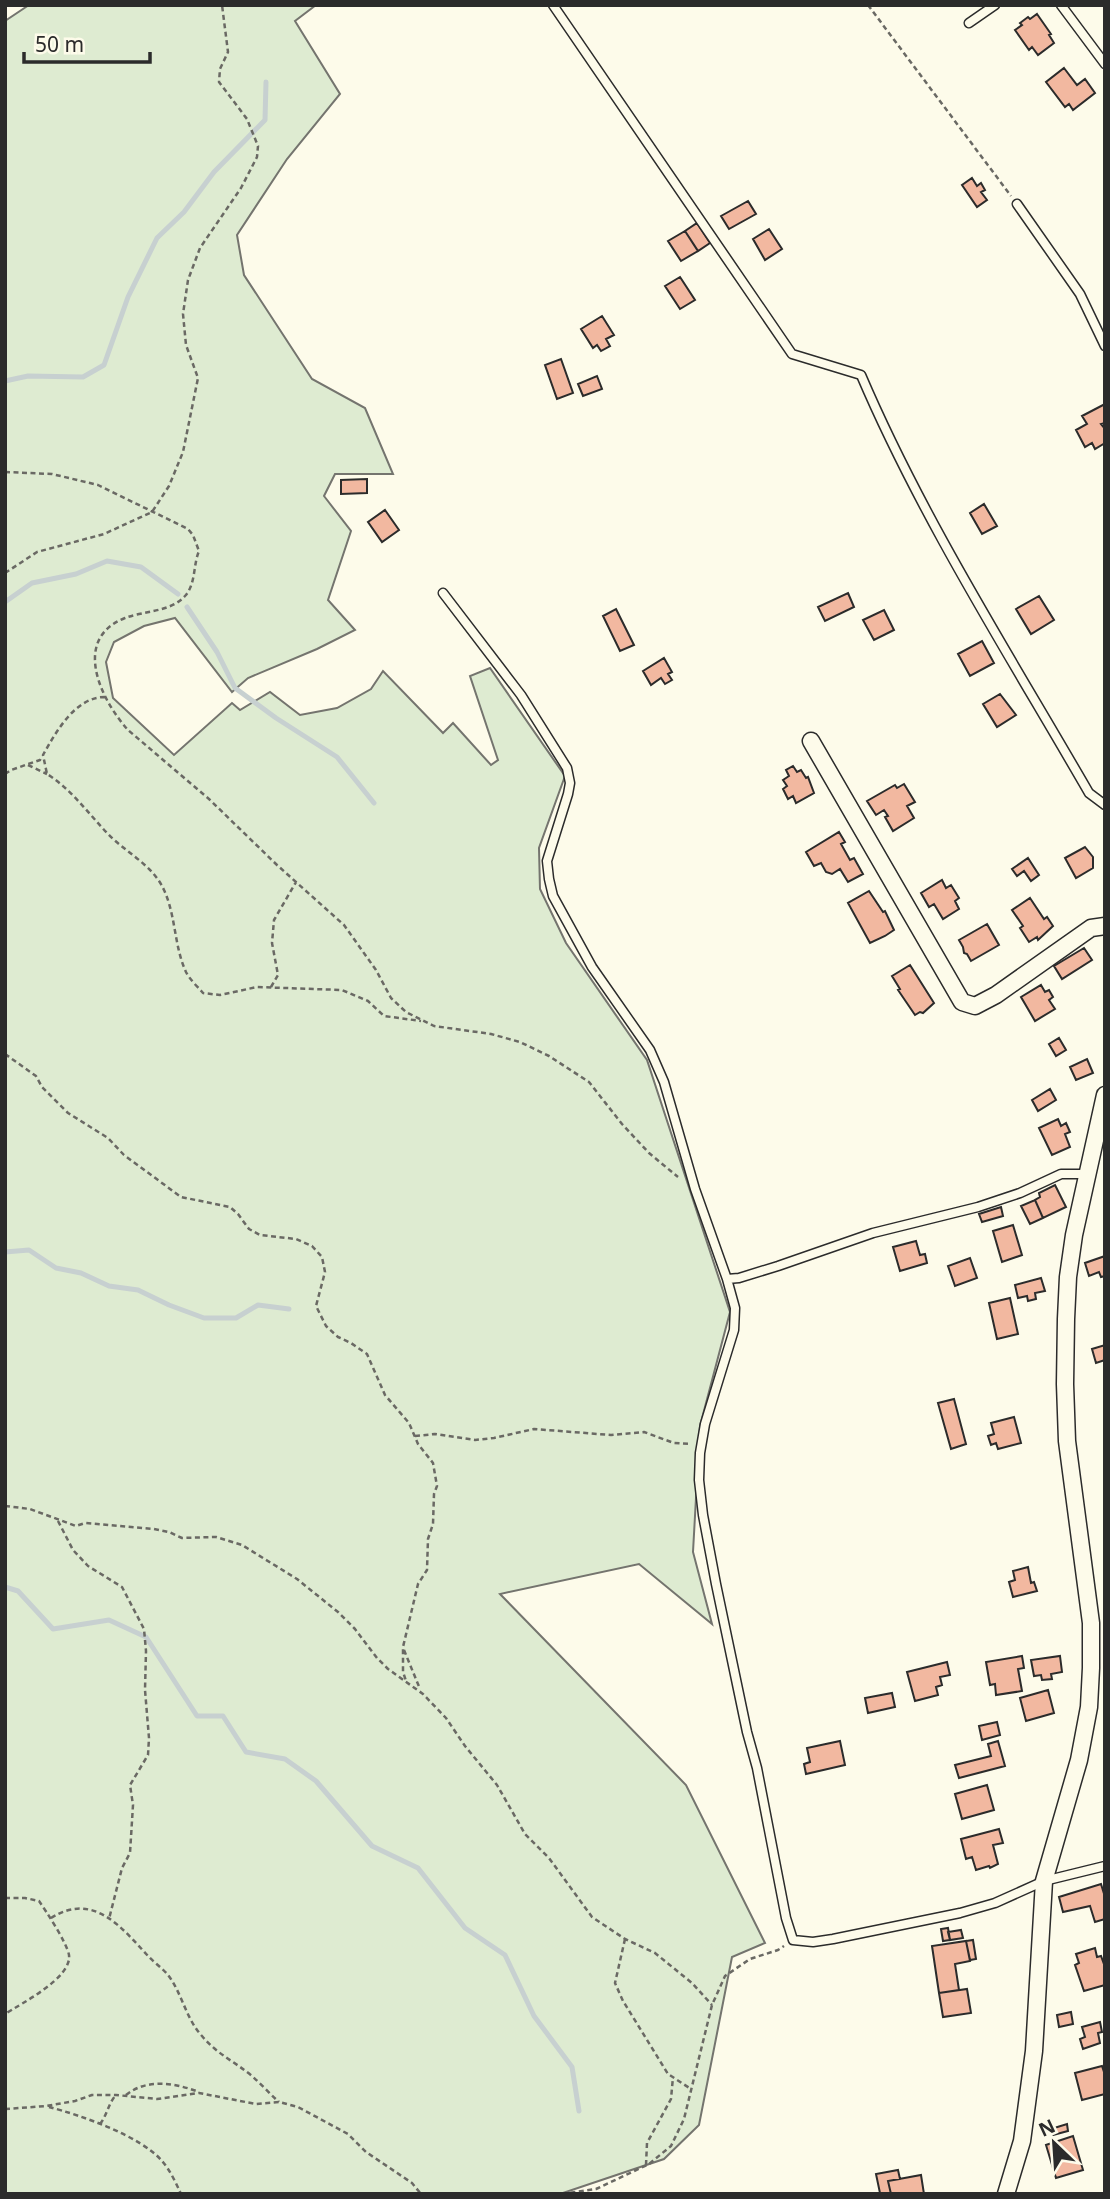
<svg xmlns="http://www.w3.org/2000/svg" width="1110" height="2199" viewBox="0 0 1110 2199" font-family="'Noto Sans',sans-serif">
  <rect width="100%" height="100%" fill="#fdfbea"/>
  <path fill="#deebd1" stroke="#74746e" stroke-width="2" d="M 29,5 L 316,5 L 295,21 L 340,94 L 287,159 L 237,235 L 244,275 L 312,379 L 365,408 L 393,474 L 335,474 L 324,496 L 351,531 L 328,600 L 355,630 L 317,649 L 248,678 L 232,692 L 175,618 L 144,626 L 114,642 L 106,662 L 113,698 L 174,755 L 232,703 L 240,710 L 270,692 L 300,715 L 337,708 L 371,689 L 383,671 L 443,733 L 453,723 L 491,765 L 498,760 L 470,676 L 490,668 L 565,776 L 539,848 L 540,889 L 566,943 L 647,1060 L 730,1312 L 700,1426 L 693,1552 L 712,1624 L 639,1564 L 500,1594 L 686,1785 L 765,1943 L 732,1957 L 699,2125 L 664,2159 L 560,2194 L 5,2194 L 5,21 Z"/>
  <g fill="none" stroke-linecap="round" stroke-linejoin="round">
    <path stroke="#c7d0d0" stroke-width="5" d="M 5,381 L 28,376 L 83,377 L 104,365 L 128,297 L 157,238 L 184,212 L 214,172 L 265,120 L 266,82
      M 5,602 L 32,583 L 76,574 L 107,561 L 141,567 L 178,594
      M 187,607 L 217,652 L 235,688 L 276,718 L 337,757 L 374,803
      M 5,1252 L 29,1250 L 56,1268 L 81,1273 L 109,1286 L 138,1290 L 169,1305 L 204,1318 L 236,1318 L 258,1305 L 289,1309
      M 5,1587 L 18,1591 L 53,1629 L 109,1620 L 146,1637 L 197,1716 L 223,1716 L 246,1752 L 285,1759 L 316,1781 L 372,1846 L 418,1868 L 465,1928 L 505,1955 L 534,2016 L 572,2067 L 579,2111"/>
  </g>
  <path fill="#f2b8a0" stroke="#2b2b2b" stroke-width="2" d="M 1037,14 L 1051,34 L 1049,35 L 1054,43 L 1038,55 L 1032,47 L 1029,50 L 1015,30 L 1022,25 L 1020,23 L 1028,17 L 1030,19 Z
    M 1064,68 L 1077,85 L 1085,79 L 1095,93 L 1073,110 L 1069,104 L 1065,107 L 1046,82 Z
    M 972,178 L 977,186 L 981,183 L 985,190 L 981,192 L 987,200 L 977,207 L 962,185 Z
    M 748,201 L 756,214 L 729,229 L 721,216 Z
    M 697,223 L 710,243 L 698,251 L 685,231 Z
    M 769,229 L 782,249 L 765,260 L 753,239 Z
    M 685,231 L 698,251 L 681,261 L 668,241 Z
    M 680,277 L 695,300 L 680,309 L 665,286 Z
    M 602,316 L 614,335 L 606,339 L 610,346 L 601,351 L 597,345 L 593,348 L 581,329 Z
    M 561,359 L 573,393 L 557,399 L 545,365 Z
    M 597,376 L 602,389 L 583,396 L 578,384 Z
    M 1105,404 L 1105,423 L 1101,424 L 1105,429 L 1105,443 L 1095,449 L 1092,443 L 1085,447 L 1076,430 L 1087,424 L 1082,416 Z
    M 367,479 L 367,493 L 341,494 L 341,480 Z
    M 984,504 L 997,526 L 982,534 L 970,513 Z
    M 385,510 L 399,530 L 382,542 L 368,522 Z
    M 848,593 L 854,607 L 825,621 L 818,607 Z
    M 1039,596 L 1054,620 L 1031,634 L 1016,609 Z
    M 616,609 L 634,645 L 620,651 L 603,616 Z
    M 884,610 L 894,630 L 874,640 L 863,620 Z
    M 982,641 L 994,663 L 970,676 L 958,654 Z
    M 664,658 L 672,672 L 668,674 L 672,680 L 665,684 L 661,678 L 651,685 L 643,671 Z
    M 1000,694 L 1016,715 L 997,727 L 983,704 Z
    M 793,766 L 797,772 L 801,770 L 806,778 L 808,777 L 814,793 L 796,803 L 793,796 L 788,799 L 783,789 L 787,786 L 783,780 L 789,776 L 786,770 Z
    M 904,784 L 915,802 L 907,806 L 914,818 L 893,831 L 885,817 L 888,816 L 884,810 L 876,815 L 867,801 L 895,785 L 897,788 Z
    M 839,832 L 845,842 L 841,844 L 850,860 L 854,858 L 863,874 L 848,882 L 840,869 L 832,874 L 826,872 L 821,863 L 814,866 L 806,852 Z
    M 1085,847 L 1093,857 L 1093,868 L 1076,878 L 1065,858 Z
    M 1028,858 L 1039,875 L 1031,881 L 1024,871 L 1017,876 L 1012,869 Z
    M 942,880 L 946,888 L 951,885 L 959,898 L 955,901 L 959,909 L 943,919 L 934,904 L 929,907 L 921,893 Z
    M 869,891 L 883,912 L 885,911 L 894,930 L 885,936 L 870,943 L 848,903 Z
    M 1030,898 L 1044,919 L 1047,917 L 1053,926 L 1038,940 L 1037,937 L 1029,942 L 1020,928 L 1023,926 L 1012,910 Z
    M 987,924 L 999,945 L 971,961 L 967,954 L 964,953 L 963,947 L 959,940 Z
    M 1084,948 L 1092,960 L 1062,979 L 1054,966 Z
    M 910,965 L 934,1003 L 923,1013 L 920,1012 L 915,1015 L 898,990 L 900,989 L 892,976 Z
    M 1041,985 L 1045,992 L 1049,990 L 1053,997 L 1049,1000 L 1055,1009 L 1035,1021 L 1021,997 Z
    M 1059,1038 L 1066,1050 L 1056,1056 L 1049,1044 Z
    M 1087,1059 L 1093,1073 L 1076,1080 L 1070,1067 Z
    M 1050,1089 L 1056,1100 L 1038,1111 L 1032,1100 Z
    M 1058,1119 L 1061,1126 L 1066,1123 L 1070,1132 L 1065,1134 L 1070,1147 L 1052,1155 L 1039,1128 Z
    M 1055,1185 L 1066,1207 L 1043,1218 L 1035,1200 L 1040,1197 L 1039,1193 Z
    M 1035,1200 L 1043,1218 L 1030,1224 L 1021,1206 Z
    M 1001,1207 L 1003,1216 L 982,1222 L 979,1214 Z
    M 1013,1225 L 1022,1255 L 1002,1262 L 993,1231 Z
    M 916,1241 L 920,1255 L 925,1254 L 927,1263 L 900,1271 L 893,1247 Z
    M 1105,1256 L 1105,1276 L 1101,1277 L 1099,1272 L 1089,1276 L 1085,1263 Z
    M 970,1258 L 977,1278 L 955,1286 L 948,1266 Z
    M 1041,1278 L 1045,1291 L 1035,1293 L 1036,1299 L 1028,1301 L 1027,1296 L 1018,1298 L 1015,1285 Z
    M 1010,1298 L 1018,1334 L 997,1339 L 989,1303 Z
    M 1105,1345 L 1105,1360 L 1096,1363 L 1092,1349 Z
    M 954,1399 L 966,1444 L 951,1449 L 938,1403 Z
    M 1014,1417 L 1021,1443 L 998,1449 L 996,1443 L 991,1445 L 988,1436 L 994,1434 L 991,1423 Z
    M 1028,1567 L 1031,1583 L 1034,1582 L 1037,1591 L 1013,1597 L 1009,1582 L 1015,1580 L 1013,1571 Z
    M 1022,1656 L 1024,1668 L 1018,1669 L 1022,1691 L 996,1695 L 995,1684 L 990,1685 L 986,1662 Z
    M 1060,1656 L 1062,1672 L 1051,1674 L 1052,1679 L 1042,1680 L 1041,1675 L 1034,1676 L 1031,1660 Z
    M 947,1662 L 950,1675 L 940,1677 L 942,1685 L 936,1687 L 938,1695 L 915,1701 L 907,1672 Z
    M 1048,1690 L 1054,1713 L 1026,1721 L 1020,1698 Z
    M 892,1693 L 895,1707 L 868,1713 L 865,1698 Z
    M 997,1722 L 1000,1735 L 982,1740 L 979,1726 Z
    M 840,1741 L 845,1765 L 806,1774 L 804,1764 L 810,1762 L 807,1748 Z
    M 998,1741 L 1005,1766 L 959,1778 L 955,1765 L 991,1756 L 988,1744 Z
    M 987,1785 L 994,1810 L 962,1819 L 955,1794 Z
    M 999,1829 L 1003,1843 L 993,1845 L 998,1864 L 990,1868 L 989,1866 L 976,1870 L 972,1857 L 966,1859 L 961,1839 Z
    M 1101,1884 L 1105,1897 L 1105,1919 L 1095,1922 L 1090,1906 L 1063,1912 L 1059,1897 Z
    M 948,1928 L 950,1940 L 943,1941 L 941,1929 Z
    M 961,1930 L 963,1938 L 950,1940 L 948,1932 Z
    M 973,1940 L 976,1959 L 970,1960 L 966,1941 Z
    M 966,1941 L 970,1961 L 955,1964 L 959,1990 L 939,1993 L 932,1946 Z
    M 1095,1948 L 1097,1957 L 1101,1956 L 1105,1967 L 1105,1985 L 1084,1991 L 1075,1965 L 1079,1963 L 1076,1954 Z
    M 967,1989 L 971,2013 L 943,2017 L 939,1993 Z
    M 1071,2012 L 1073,2024 L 1059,2027 L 1057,2015 Z
    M 1100,2022 L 1102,2032 L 1098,2033 L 1100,2043 L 1083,2049 L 1080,2039 L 1085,2037 L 1082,2027 Z
    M 1102,2066 L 1105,2075 L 1105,2094 L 1082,2100 L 1075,2073 Z
    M 1067,2124 L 1068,2131 L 1053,2135 L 1051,2129 Z
    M 1073,2136 L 1083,2170 L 1056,2178 L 1046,2145 Z
    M 898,2170 L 900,2179 L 888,2181 L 891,2194 L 877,2194 L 880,2193 L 876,2174 Z
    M 921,2175 L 924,2194 L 891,2194 L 888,2181 Z"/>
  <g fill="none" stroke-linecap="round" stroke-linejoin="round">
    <defs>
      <path id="lane" d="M 553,5 L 792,354 L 861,375 C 923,520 1010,656 1089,793 L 1105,805
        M 1061,5 L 1105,64
        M 969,23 L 995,5
        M 1017,204 L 1080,294 L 1105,346
        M 443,593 L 521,695 L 567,768 L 570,783 L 568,794 L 547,861 L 549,879 L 553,896 L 592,967 L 650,1050 L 664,1082 L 695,1189 L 727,1279 L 739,1278 L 778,1266 L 873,1233 L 978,1207 L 1020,1193 L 1061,1174 L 1089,1174
        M 727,1279 L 735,1308 L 734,1330 L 705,1424 L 700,1453 L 699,1480 L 703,1515 L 716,1584 L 747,1732 L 757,1768 L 786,1918 L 793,1940 L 813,1942 L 833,1939 L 960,1913 L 995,1903 L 1044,1881 L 1105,1866"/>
      <path id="street" d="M 811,741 L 962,1002 L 975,1006 L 996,995 L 1091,928 L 1105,926
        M 1006,2194 L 1022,2141 L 1034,2051 L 1044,1881 L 1079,1760 L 1089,1707 L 1091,1668 L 1091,1623 L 1067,1441 L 1065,1384 L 1066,1319 L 1068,1277 L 1074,1235 L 1105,1095"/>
    </defs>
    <use href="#lane" stroke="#2b2b2b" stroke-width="11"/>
    <use href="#street" stroke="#2b2b2b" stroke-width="19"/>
    <path stroke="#6a6964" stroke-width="2.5" stroke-dasharray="5 3.5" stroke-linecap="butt" d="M 868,5 L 1011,196
      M 5,472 L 52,474 L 98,485 L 188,529 L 193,535 L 199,551 C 193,565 196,584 185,596 C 171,612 143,611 125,618 C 71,639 101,700 128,730 L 209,799 L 277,865 L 344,925 L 376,970 L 391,998 L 406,1012 L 434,1026 L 491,1034 L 520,1042 L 549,1056 L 589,1082 L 622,1124 L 649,1153 L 678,1177
      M 5,573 L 37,552 L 104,534 L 152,512 L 169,486 L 183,452 L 198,378 L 186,345 L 183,314 L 188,280 L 200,248 L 241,188 L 257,157 L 258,146 L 247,119 L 219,82 L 220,69 L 228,52 L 222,5
      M 105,697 C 75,697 56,732 43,755 L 47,774 C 71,789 88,813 108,834 C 125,852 153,865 164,890 C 176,916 174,946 186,972 C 190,980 198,987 203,993 L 220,995 L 257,987 L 342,990 L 368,1001 L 384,1016 L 421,1021
      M 28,765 L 47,774
      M 5,774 L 11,770 L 40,760 L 42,756
      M 271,987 L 278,975 L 272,943 L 274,920 L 296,882
      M 5,1054 L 36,1076 L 42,1087 L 68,1113 L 108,1138 L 124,1155 L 181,1197 L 230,1207 L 238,1214 L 249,1229 L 260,1235 L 296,1239 L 312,1246 L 322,1257 L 325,1272 L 316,1306 L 326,1326 L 338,1337 L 351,1343 L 367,1354 L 385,1395 L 409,1423 L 418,1444 L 433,1463 L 437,1486 L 434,1494 L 433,1524 L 428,1539 L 427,1570 L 418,1584 L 403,1647 L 403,1672 L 406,1681
      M 415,1436 L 435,1434 L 475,1440 L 494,1438 L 534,1429 L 611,1435 L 644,1432 L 674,1443 L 691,1444
      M 5,1506 L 30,1509 L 76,1526 L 85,1523 L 154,1529 L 169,1532 L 182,1538 L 216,1537 L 242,1545 L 297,1579 L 338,1612 L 355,1629 L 377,1658 L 388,1669 L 423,1694 L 446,1718 L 465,1746 L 497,1785 L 525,1834 L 549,1858 L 592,1917 L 625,1939 L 655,1953 L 692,1983 L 712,2005
      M 58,1521 L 73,1550 L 88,1566 L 122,1587 L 144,1629 L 146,1651 L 145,1690 L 149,1738 L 148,1755 L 130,1785 L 133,1805 L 130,1853 L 122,1868 L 109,1919
      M 404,1650 L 420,1689
      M 5,1898 L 25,1898 L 39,1901 C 46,1911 67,1943 69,1955 C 72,1978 22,2003 5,2014
      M 51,1918 C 94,1891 122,1928 149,1957 C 155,1963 163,1969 168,1975 C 182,1993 186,2019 202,2036 C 218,2055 234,2061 252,2076 C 261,2084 270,2094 279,2102
      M 625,1939 L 615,1983 L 623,2001 L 668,2074 L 691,2089
      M 126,2095 C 147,2078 175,2083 199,2092
      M 49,2107 C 80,2115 141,2136 162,2161 C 170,2170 176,2183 181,2194
      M 5,2109 L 46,2106 L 75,2101 L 92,2095 L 116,2095 L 157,2099 L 199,2093 L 256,2104 L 279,2102 L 298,2107 L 348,2134 L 366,2152 L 412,2183 L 421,2194
      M 100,2124 C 107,2115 108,2105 115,2096
      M 646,2165 L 647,2143 L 671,2099 L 673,2077
      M 562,2194 L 596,2189 L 649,2164 L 671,2146 L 684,2119 L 712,2005 L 725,1976 L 750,1959 L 778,1950 L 784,1946"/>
    <use href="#lane" stroke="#fdfbea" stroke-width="8"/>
    <use href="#street" stroke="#fdfbea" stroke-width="16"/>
  </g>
  <rect width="1110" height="2199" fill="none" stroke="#2b2b2b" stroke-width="14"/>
  <g transform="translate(1054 2143) rotate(335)" stroke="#fdfbea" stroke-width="5" paint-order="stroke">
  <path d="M0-5L12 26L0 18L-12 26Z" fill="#2b2b2b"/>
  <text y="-10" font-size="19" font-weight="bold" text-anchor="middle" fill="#2b2b2b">N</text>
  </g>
  <path d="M24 52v10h126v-10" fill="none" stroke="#2b2b2b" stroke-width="3.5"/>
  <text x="35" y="52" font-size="21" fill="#2b2b2b" stroke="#fdfbea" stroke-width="5" paint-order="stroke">50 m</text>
</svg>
